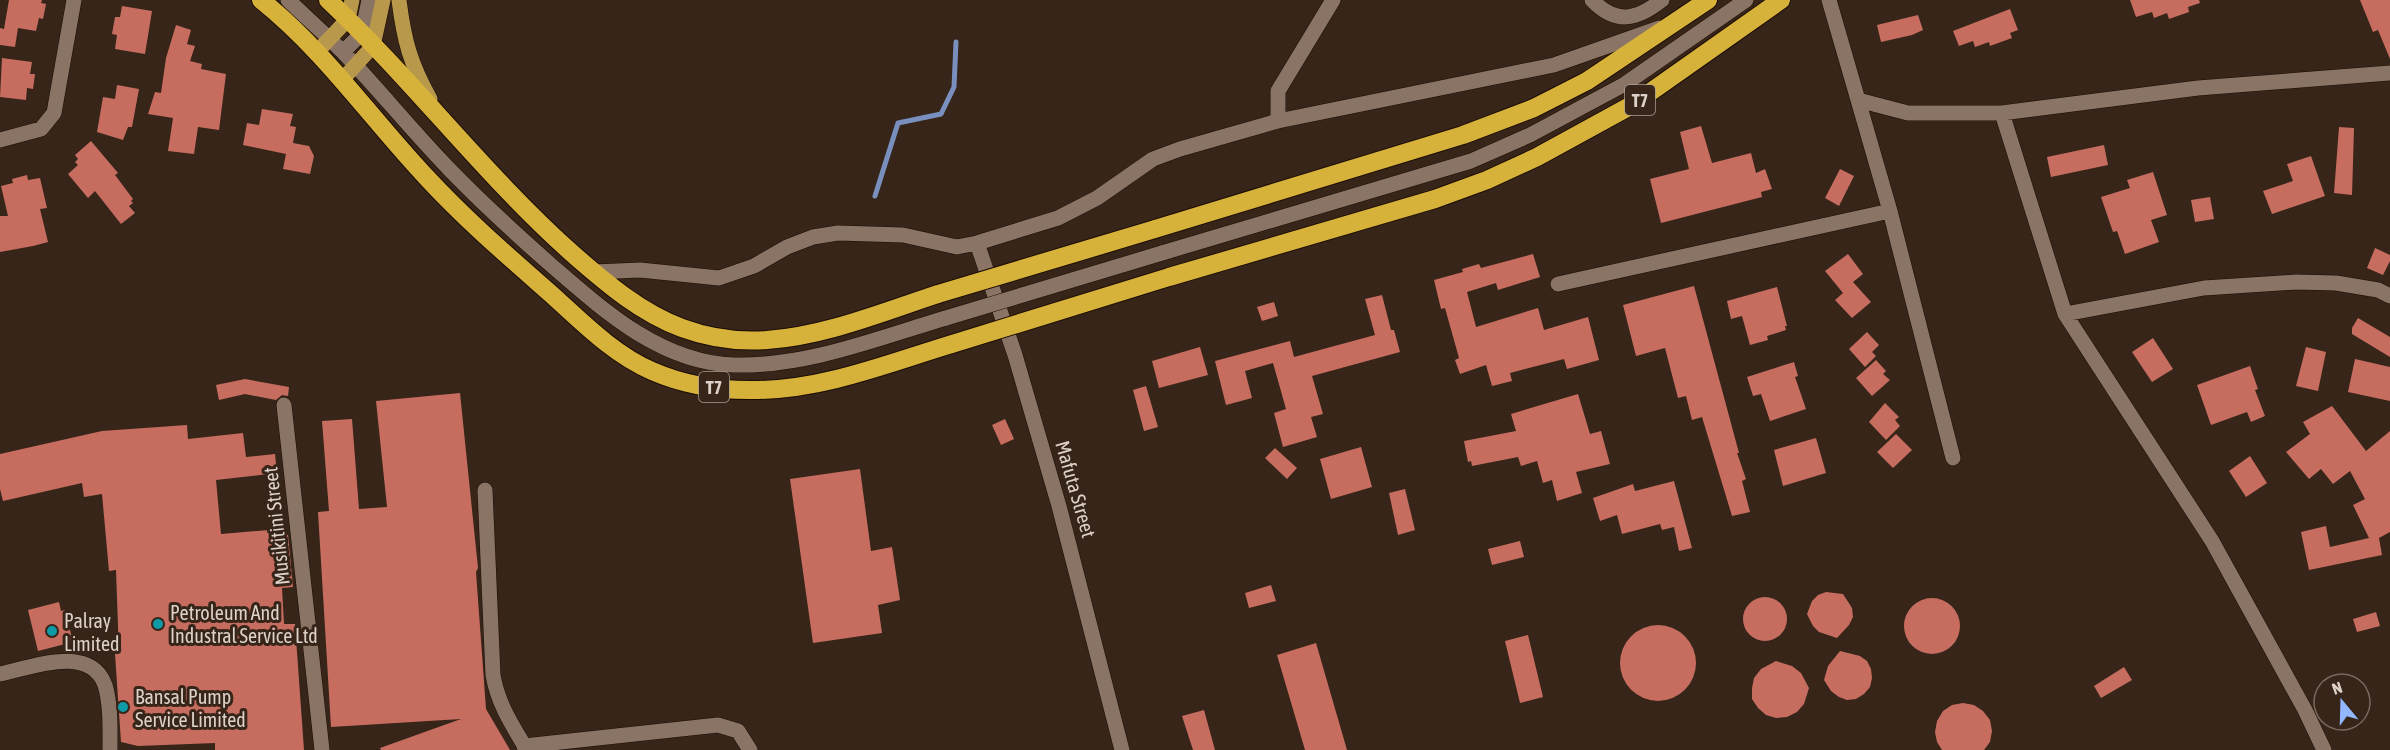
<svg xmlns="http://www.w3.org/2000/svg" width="2390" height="750" viewBox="0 0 2390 750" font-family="'Asap Condensed',sans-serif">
  <rect width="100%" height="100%" fill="#362518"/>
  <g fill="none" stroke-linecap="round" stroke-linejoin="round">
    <path stroke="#798fbe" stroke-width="5" d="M 875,196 L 898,123 L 941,114 L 954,87 L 956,42"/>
  </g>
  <path fill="#c76d60" d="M 9,0 L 42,0 L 41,3 L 46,4 L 43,19 L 39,18 L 36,31 L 18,28 L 15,47 L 0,45 L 0,28 L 4,29 Z
    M 2130,0 L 2199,0 L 2200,3 L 2188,7 L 2189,12 L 2169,19 L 2167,13 L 2154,18 L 2152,12 L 2136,17 Z
    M 2360,0 L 2390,0 L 2390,59 L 2378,30 L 2373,32 Z
    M 122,6 L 152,11 L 145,54 L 115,49 L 117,35 L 112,34 L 115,17 L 120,17 Z
    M 2010,9 L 2018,30 L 2010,33 L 2012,38 L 1990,46 L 1989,42 L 1975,47 L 1973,41 L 1959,46 L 1953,31 Z
    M 1918,15 L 1923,30 L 1912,35 L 1881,42 L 1877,25 Z
    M 176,25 L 191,30 L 187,44 L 195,46 L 190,61 L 202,64 L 201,69 L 226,74 L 219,130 L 198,127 L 194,154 L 168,151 L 173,118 L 148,114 L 155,92 L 161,93 L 166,58 Z
    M 2,58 L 32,62 L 30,74 L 35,74 L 33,89 L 27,88 L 26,100 L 0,97 Z
    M 117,85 L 139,89 L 132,127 L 128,127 L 123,140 L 97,132 L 103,97 L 115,99 Z
    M 262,109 L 293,114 L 290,126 L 296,127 L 293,143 L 309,146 L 314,156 L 310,174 L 283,169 L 286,154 L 243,145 L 247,123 L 259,125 Z
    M 1701,126 L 1712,163 L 1751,153 L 1756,173 L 1765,169 L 1772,189 L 1761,192 L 1762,197 L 1661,223 L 1650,179 L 1689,169 L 1680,132 Z
    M 2339,127 L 2354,128 L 2352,195 L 2334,193 Z
    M 91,141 L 118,173 L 115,175 L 133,199 L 131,201 L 133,203 L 129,206 L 135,213 L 121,224 L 95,191 L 88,198 L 68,174 L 78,165 L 75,162 L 78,159 L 75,155 Z
    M 2104,145 L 2108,165 L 2051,177 L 2047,157 Z
    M 2311,156 L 2325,196 L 2272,214 L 2263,191 L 2293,181 L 2287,164 Z
    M 1840,169 L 1854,176 L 1839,206 L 1825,198 Z
    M 2153,172 L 2167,215 L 2151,220 L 2159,242 L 2125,254 L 2117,231 L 2113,232 L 2101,197 L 2130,188 L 2127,180 Z
    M 27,175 L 28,180 L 40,178 L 47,208 L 40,209 L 48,242 L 33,246 L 0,252 L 0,216 L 8,216 L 1,186 L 13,183 L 12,179 Z
    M 2210,197 L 2214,219 L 2195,222 L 2191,200 Z
    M 2375,248 L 2390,255 L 2390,261 L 2383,275 L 2367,268 Z
    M 1533,254 L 1540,277 L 1498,290 L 1496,283 L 1467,292 L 1476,327 L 1538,308 L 1544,330 L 1588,317 L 1599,360 L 1567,369 L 1564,359 L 1510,373 L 1512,381 L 1492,386 L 1486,365 L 1460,374 L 1455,360 L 1459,358 L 1445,308 L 1441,309 L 1434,280 L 1463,272 L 1462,269 L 1479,264 L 1481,268 Z
    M 1848,254 L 1863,274 L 1853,282 L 1871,302 L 1852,318 L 1835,300 L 1843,293 L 1825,271 Z
    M 1694,286 L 1739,453 L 1737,453 L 1746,479 L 1742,481 L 1750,512 L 1732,516 L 1702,417 L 1692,420 L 1686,396 L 1678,398 L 1665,348 L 1636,356 L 1623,305 Z
    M 1777,287 L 1787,326 L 1785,326 L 1786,330 L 1767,336 L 1768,340 L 1750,345 L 1742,316 L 1731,319 L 1727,301 Z
    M 1382,295 L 1391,330 L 1394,330 L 1400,352 L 1312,376 L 1323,414 L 1311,417 L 1317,437 L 1283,447 L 1274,413 L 1286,409 L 1273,363 L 1245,371 L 1252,398 L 1226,405 L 1215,361 L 1290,341 L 1294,357 L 1375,335 L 1365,299 Z
    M 1274,302 L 1278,316 L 1262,321 L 1257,307 Z
    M 2358,318 L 2390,337 L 2390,357 L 2352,334 L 2352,328 Z
    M 1867,332 L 1879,345 L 1872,352 L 1876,356 L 1865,367 L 1849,349 Z
    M 2153,338 L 2173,369 L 2152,382 L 2132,352 Z
    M 1200,347 L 1208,375 L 1159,388 L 1152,361 Z
    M 2306,347 L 2326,352 L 2318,391 L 2296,386 Z
    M 2355,359 L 2390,367 L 2390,401 L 2348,392 Z
    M 1876,360 L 1886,371 L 1883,374 L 1890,380 L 1872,396 L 1856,378 Z
    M 1794,362 L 1798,376 L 1795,377 L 1806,409 L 1770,421 L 1761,394 L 1753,396 L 1747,377 Z
    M 2250,366 L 2258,389 L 2255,390 L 2265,416 L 2251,422 L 2247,412 L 2211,425 L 2197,385 Z
    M 245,379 L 289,387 L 288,396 L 282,395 L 276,400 L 245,394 L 219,400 L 216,385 Z
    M 1146,386 L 1158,427 L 1144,431 L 1133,390 Z
    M 460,393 L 478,568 L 476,572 L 486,709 L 510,750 L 381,750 L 380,748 L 461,719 L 331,727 L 318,512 L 329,511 L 322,421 L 352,419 L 359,509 L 387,507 L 376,401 Z
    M 1578,394 L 1590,434 L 1601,431 L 1610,464 L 1576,472 L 1582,493 L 1557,501 L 1552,480 L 1543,483 L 1537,461 L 1521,466 L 1518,457 L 1472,466 L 1471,461 L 1468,462 L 1464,441 L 1516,431 L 1511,414 Z
    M 1885,403 L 1899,417 L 1895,420 L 1900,426 L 1886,440 L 1869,422 Z
    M 2332,406 L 2366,451 L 2390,431 L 2390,532 L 2379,538 L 2382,555 L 2309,570 L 2301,532 L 2326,526 L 2330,547 L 2369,538 L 2353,505 L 2365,499 L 2350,471 L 2333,484 L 2321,469 L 2309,479 L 2286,452 L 2310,434 L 2303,422 Z
    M 1005,419 L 1014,439 L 1001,445 L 992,425 Z
    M 187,425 L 188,439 L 243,433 L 246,457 L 275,454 L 277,473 L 216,480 L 221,534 L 269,530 L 269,536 L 288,535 L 293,587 L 282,588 L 284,624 L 295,624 L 304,750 L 215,750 L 215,743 L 138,746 L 121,742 L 115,654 L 119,654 L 116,570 L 109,571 L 102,494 L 84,497 L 82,483 L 3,501 L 0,489 L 0,454 L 102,431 Z
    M 1896,434 L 1912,450 L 1893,468 L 1877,452 Z
    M 1816,438 L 1826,473 L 1783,486 L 1774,450 Z
    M 1361,447 L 1372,487 L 1331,499 L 1320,459 Z
    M 1275,448 L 1297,468 L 1287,479 L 1265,458 Z
    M 2250,456 L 2267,483 L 2246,497 L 2229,471 Z
    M 860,469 L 871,551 L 892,547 L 900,600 L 878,605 L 882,633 L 813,643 L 790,479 Z
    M 1674,481 L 1692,548 L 1679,551 L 1674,527 L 1662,530 L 1660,524 L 1622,534 L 1617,515 L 1600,521 L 1593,498 L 1633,484 L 1635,491 Z
    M 1405,489 L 1415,530 L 1398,535 L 1389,493 Z
    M 1520,541 L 1524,557 L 1492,565 L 1488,549 Z
    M 1271,585 L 1276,601 L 1249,608 L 1245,593 Z
    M 1826,592 L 1843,594 L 1852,608 L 1853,617 L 1849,625 L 1837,638 L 1819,632 L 1813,626 L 1807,614 L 1812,601 L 1818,595 Z
    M1743 619a22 22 0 1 1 44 0a22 22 0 1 1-44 0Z
    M1904 626a28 28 0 1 1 56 0a28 28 0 1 1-56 0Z
    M 59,602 L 61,611 L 65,610 L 73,642 L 38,651 L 28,610 Z
    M 2376,612 L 2380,626 L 2357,632 L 2353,619 Z
    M1620 663a38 38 0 1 1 76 0a38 38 0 1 1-76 0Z
    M 1528,635 L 1543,697 L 1520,703 L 1505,641 Z
    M 1316,643 L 1347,750 L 1305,750 L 1277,655 Z
    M 1840,651 L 1860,656 L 1867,661 L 1871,669 L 1872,678 L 1870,687 L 1864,694 L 1856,699 L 1847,700 L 1839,697 L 1831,691 L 1824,680 L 1828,666 Z
    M 1776,661 L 1792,666 L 1801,673 L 1809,688 L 1804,704 L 1797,712 L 1787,717 L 1776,718 L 1766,715 L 1758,708 L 1752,699 L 1752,688 L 1754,678 L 1761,669 Z
    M 2124,667 L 2132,680 L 2101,698 L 2094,686 Z
    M 1963,703 L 1974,705 L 1983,711 L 1990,720 L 1992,731 L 1990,742 L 1984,750 L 1942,750 L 1937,742 L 1935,732 L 1937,721 L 1943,711 L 1952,705 Z
    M 1204,710 L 1215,750 L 1193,750 L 1182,716 Z"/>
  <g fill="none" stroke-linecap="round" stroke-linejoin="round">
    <defs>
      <path id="minor" d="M 288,0 C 307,18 326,35 344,53 C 381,92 414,133 451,171 C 483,204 517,235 551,265 C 603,310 661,363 734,365 C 807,367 878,338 946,318
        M 1592,0 C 1616,25 1637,20 1662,0
        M 1829,0 L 1858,100 L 1908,113 L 2002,113 L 2198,88 L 2390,73
        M 343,52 L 362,33 L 369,0
        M 1858,100 L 1890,211 L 1953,458
        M 2002,113 L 2065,314 L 2212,541 L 2305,710 L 2324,750
        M 1278,121 L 1278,91 L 1333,0
        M 0,140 L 41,129 L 54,113 L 74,0
        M 977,243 L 1015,355 L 1059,506 L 1122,750
        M 1162,253 L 1471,161 L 1530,135 L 1625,84 L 1746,0
        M 594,272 L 640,270 L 719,278 L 754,266 L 787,247 L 813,237 L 838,233 L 903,235 L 957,247 L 977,243 L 1058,218 L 1097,198 L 1153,159 L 1180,149 L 1278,121 L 1554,65 L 1659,28
        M 1558,284 L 1890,211
        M 2065,314 L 2204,288 L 2296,282 L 2336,283 L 2378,290 L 2390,296
        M 284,405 L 322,750
        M 485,490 L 493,675 C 498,704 512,725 527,750
        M 0,674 C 30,668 90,643 105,685 C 111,705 110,729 110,750
        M 524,746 L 718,725 L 738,731 L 750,750"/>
      <path id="major" d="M 399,0 C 404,40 410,63 430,99
        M 316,53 L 348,19 L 352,0
        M 342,80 L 373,46 L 383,0"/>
      <path id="highway" d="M 261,0 C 325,51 372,120 428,179 C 466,220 509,257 551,294 C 582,322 613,354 652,371 C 684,385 722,391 758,390 C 825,389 889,363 952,344
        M 328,0 C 414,81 485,176 574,255 C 606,283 641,313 682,328 C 709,338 739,342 767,340 C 825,336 883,312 938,294
        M 1155,229 L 1463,135 L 1534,108 L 1587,81 L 1708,0
        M 1169,277 L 1435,199 L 1487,180 L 1537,157 L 1632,105 L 1781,0"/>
    </defs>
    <use href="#minor" stroke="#1d0d03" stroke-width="16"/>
    <use href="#major" stroke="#1d0d03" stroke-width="16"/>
    <use href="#highway" stroke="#1d0d03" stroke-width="20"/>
    <use href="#minor" stroke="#8a7466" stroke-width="15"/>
    <use href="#major" stroke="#b8994c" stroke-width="15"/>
    <use href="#highway" stroke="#d7b23a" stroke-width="18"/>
    <defs>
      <path id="minor-bridge" d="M 946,318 L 1162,253"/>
      <path id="highway-bridge" d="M 938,294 L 1155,229
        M 952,344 L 1169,277"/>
    </defs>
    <use href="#minor-bridge" stroke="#1d0d03" stroke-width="16" stroke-linecap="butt"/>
    <use href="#highway-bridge" stroke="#1d0d03" stroke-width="20" stroke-linecap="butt"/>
    <use href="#minor-bridge" stroke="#8a7466" stroke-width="15"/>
    <use href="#highway-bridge" stroke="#d7b23a" stroke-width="18"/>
  </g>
  <g fill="#0f9aa8" stroke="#362518" stroke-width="2">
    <circle cx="158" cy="624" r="6"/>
    <circle cx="52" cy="631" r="6"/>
    <circle cx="123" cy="707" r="6"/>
  </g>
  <g text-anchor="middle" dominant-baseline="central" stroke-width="6" stroke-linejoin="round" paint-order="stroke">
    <g fill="#362518" stroke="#ab9d94" stroke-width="1.5">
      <rect x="1625" y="85" width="30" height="30" rx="4.5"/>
      <rect x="699" y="372" width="30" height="30" rx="4.5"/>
    </g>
    <g font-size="18" font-weight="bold" fill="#ddd1c9">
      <text x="1640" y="100">T7</text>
      <text x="714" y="387">T7</text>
    </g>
    <g font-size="20" fill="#ddd1c9" stroke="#362518">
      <text transform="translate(1076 489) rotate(74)">Mafuta Street</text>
      <text transform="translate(276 526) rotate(-96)">Musikitini Street</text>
    </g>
    <g font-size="20" fill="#ddd1c9" stroke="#362518" text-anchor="start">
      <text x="170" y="612">Petroleum And<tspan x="170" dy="23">Industral Service Ltd</tspan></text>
      <text x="64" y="620">Palray<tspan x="64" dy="23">Limited</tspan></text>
      <text x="135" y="696">Bansal Pump<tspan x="135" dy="23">Service Limited</tspan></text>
    </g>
  </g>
  <g transform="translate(2342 702) rotate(341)"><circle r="28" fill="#362518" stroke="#796a5f" stroke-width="1.5"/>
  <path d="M0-4.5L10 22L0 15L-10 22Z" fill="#92b7fd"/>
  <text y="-9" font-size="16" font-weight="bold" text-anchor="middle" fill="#ddd1c9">N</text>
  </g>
</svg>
